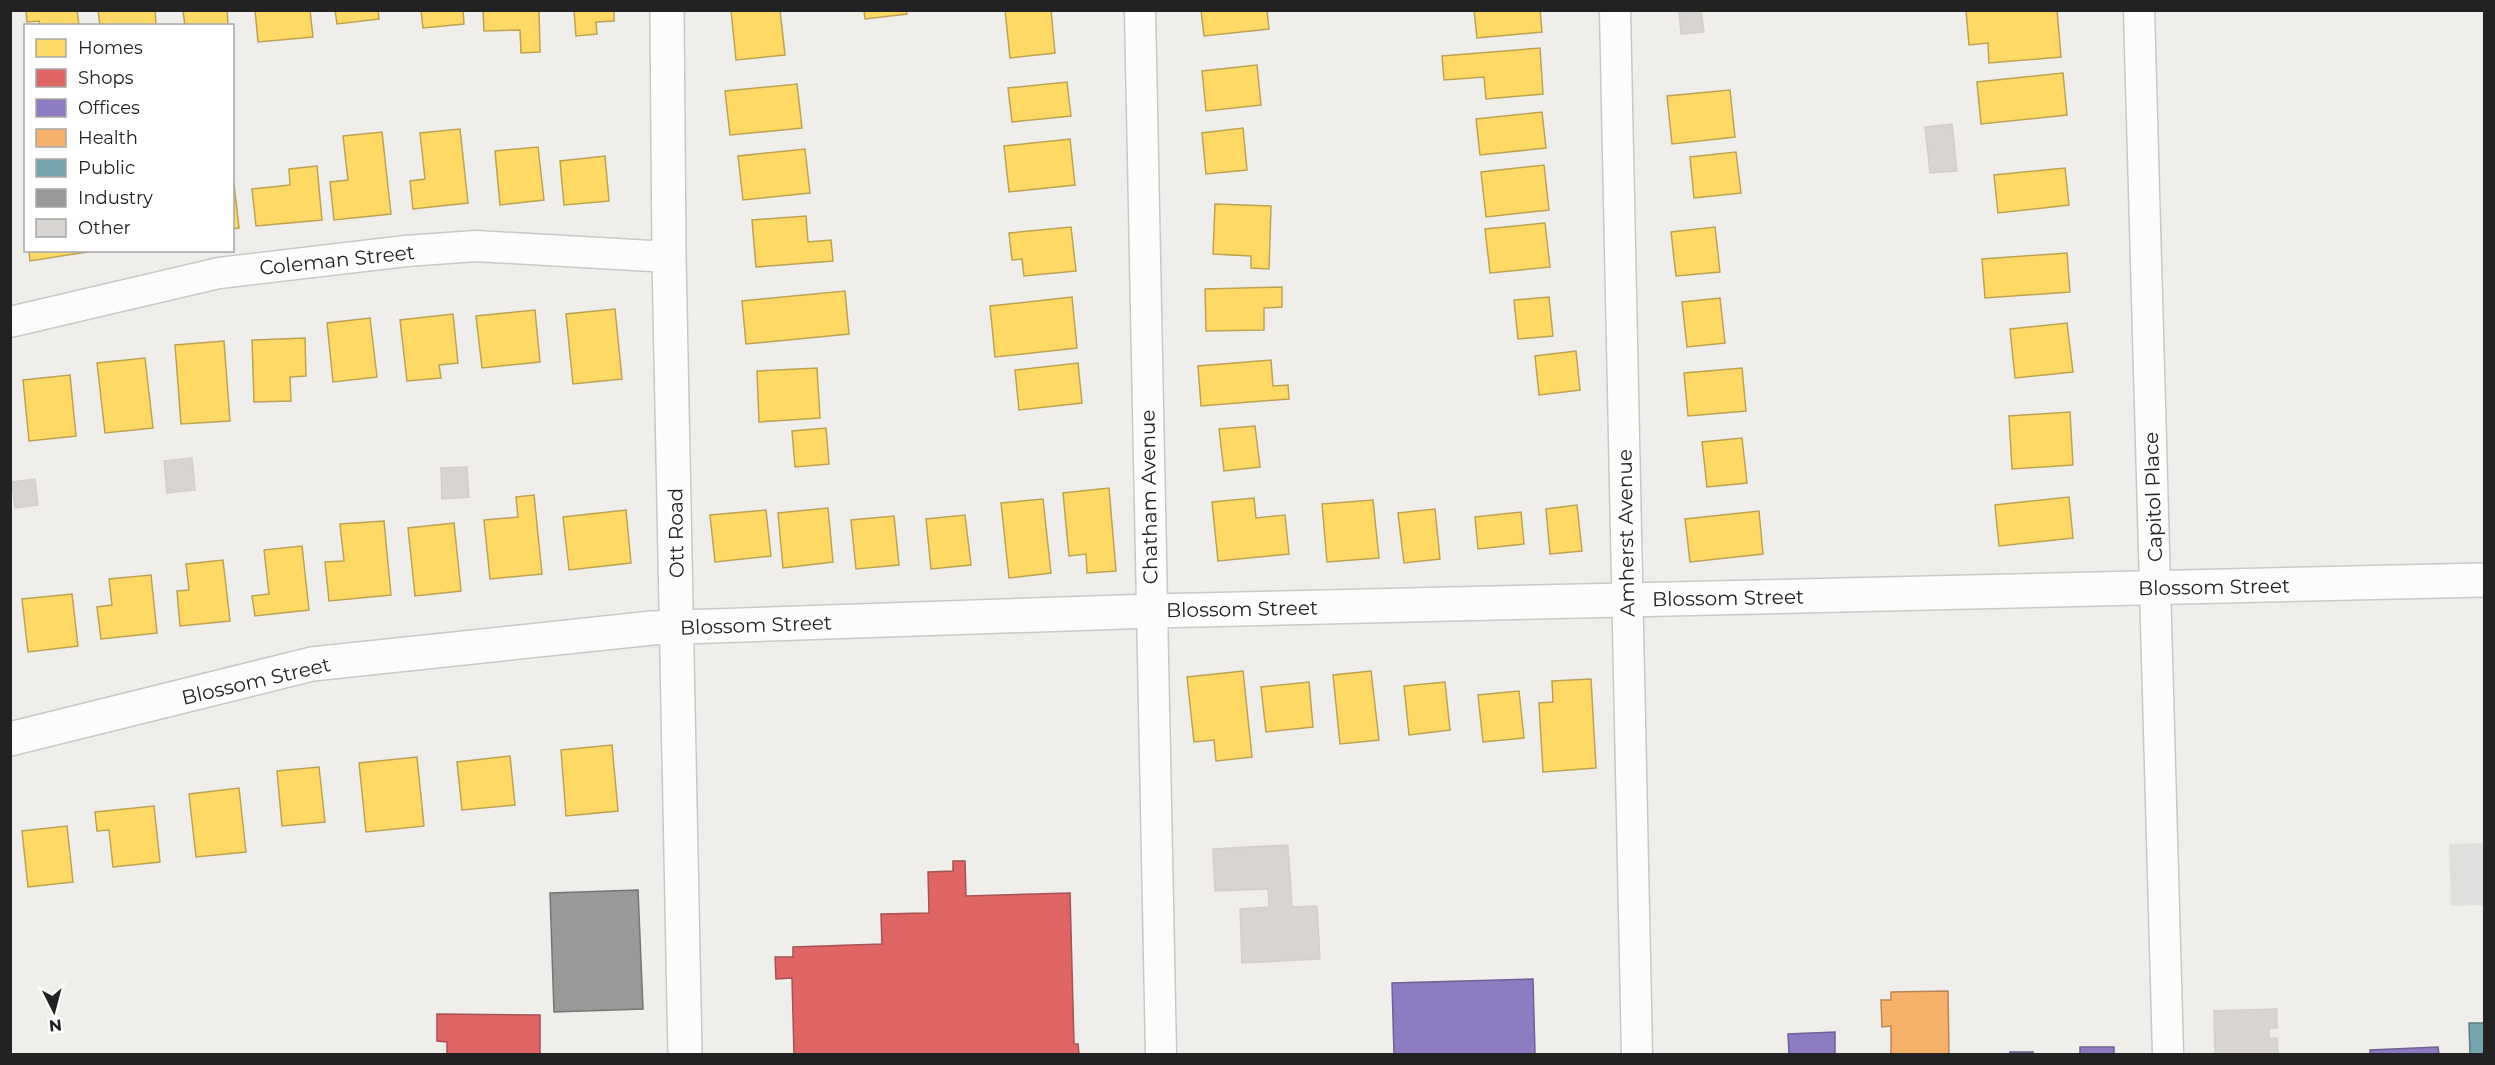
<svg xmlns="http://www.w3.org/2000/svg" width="2495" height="1065" viewBox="0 0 2495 1065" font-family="Montserrat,sans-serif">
  <rect width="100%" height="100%" fill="#f0eeeb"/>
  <path fill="#e0dfde" d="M 2484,843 L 2484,905 L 2451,906 L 2449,844 Z"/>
  <path fill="#ffd966" stroke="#bda252" stroke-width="1.5" d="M 26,10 L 77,10 L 79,26 L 40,26 L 39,21 L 27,22 Z
    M 98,10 L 155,10 L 156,26 L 100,26 Z
    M 183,10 L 227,10 L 228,26 L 185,26 Z
    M 255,10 L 310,10 L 313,37 L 258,42 Z
    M 335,10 L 378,10 L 379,19 L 337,24 Z
    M 421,10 L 463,10 L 464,24 L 423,28 Z
    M 483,10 L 539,10 L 540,52 L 521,53 L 520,30 L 484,31 Z
    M 574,10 L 614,10 L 614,21 L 596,22 L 597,34 L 576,36 Z
    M 731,10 L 780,10 L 785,55 L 736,60 Z
    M 864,10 L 906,10 L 907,14 L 865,19 Z
    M 1005,10 L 1051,10 L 1055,53 L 1010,58 Z
    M 1201,10 L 1267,10 L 1269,29 L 1204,36 Z
    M 1474,10 L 1540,10 L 1542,32 L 1477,38 Z
    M 1966,10 L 2057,10 L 2061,57 L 1989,63 L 1988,43 L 1969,45 Z
    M 1540,48 L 1543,94 L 1486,99 L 1484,77 L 1444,80 L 1442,56 Z
    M 1257,65 L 1261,105 L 1206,111 L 1202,71 Z
    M 2063,73 L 2067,115 L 1981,124 L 1977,82 Z
    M 1067,82 L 1071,116 L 1012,122 L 1008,88 Z
    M 797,84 L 802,128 L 730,135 L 725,91 Z
    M 1730,90 L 1735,137 L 1672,144 L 1667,96 Z
    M 1542,112 L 1546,148 L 1480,155 L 1476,119 Z
    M 1243,128 L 1247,170 L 1206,174 L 1202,133 Z
    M 460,129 L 468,203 L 413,209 L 410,181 L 425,179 L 420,133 Z
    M 382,132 L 391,214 L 334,220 L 330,182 L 348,180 L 343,136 Z
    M 1070,139 L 1075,185 L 1009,192 L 1004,146 Z
    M 538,147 L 544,200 L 500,205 L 495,151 Z
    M 805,149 L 810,193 L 743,200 L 738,156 Z
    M 1736,152 L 1741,193 L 1694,198 L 1690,157 Z
    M 605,156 L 609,201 L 564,205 L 560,161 Z
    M 1544,165 L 1549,210 L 1486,217 L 1481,172 Z
    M 232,166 L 239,228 L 232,229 Z
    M 317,166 L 322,220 L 256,226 L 252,189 L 290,185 L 289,169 Z
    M 2065,168 L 2069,205 L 1998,213 L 1994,175 Z
    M 1215,204 L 1271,206 L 1269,269 L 1251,268 L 1251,256 L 1213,254 Z
    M 806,216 L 808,242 L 831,240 L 833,261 L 756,267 L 752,220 Z
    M 1545,223 L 1550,267 L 1490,273 L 1485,229 Z
    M 1071,227 L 1076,271 L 1024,276 L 1022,259 L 1012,260 L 1009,233 Z
    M 1715,227 L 1720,272 L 1676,276 L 1671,232 Z
    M 29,250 L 87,250 L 87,252 L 30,261 Z
    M 2067,253 L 2070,292 L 1985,298 L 1982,259 Z
    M 1282,287 L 1282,307 L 1264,308 L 1264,330 L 1206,331 L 1205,289 Z
    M 845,291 L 849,334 L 746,344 L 742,301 Z
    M 1072,297 L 1077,348 L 995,357 L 990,306 Z
    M 1549,297 L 1553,336 L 1518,339 L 1514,300 Z
    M 1720,298 L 1725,343 L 1687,347 L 1682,302 Z
    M 615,309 L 622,379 L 573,384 L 566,314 Z
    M 535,310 L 540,362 L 482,368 L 476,316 Z
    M 453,314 L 458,363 L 439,365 L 441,378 L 407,381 L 400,320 Z
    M 370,318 L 377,377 L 333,382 L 327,323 Z
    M 2067,323 L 2073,372 L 2015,378 L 2010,329 Z
    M 305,338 L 306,376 L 290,377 L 291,401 L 254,402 L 252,340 Z
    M 224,341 L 230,421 L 181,424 L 175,345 Z
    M 1576,351 L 1580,390 L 1539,395 L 1535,356 Z
    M 145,358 L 153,428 L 105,433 L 97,363 Z
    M 1271,360 L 1273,386 L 1288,385 L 1289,399 L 1201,406 L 1198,366 Z
    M 1078,363 L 1082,403 L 1019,410 L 1015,370 Z
    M 817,368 L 820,418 L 759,422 L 757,371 Z
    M 1742,368 L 1746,411 L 1688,416 L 1684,373 Z
    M 70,375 L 76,436 L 29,441 L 23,380 Z
    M 2070,412 L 2073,465 L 2012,469 L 2009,416 Z
    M 1255,426 L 1260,467 L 1224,471 L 1219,429 Z
    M 826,428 L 829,464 L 795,467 L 792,431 Z
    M 1742,438 L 1747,483 L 1707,487 L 1702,442 Z
    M 1109,488 L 1116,571 L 1087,573 L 1086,554 L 1069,556 L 1063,493 Z
    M 534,495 L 542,574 L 490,579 L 484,520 L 518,517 L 516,497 Z
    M 2069,497 L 2073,538 L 1999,546 L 1995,505 Z
    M 1254,498 L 1256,518 L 1285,515 L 1289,554 L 1218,561 L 1212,502 Z
    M 1043,499 L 1051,573 L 1009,578 L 1001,503 Z
    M 1373,500 L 1379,558 L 1327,562 L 1322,504 Z
    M 1577,505 L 1582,551 L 1550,554 L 1546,509 Z
    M 828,508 L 833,562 L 783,568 L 778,513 Z
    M 1435,509 L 1440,559 L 1404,563 L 1398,513 Z
    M 626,510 L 631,563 L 569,570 L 563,517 Z
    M 766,510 L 771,556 L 715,562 L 710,515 Z
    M 1759,511 L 1763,554 L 1690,562 L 1685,519 Z
    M 1521,512 L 1524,544 L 1478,549 L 1475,517 Z
    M 965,515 L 971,565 L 931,569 L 926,519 Z
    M 894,516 L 899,565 L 856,569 L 851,520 Z
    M 384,521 L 391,595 L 329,601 L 325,562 L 344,561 L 340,524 Z
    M 454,523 L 461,591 L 415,596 L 408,528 Z
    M 302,546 L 309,610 L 255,616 L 252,596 L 269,594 L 264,550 Z
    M 223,560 L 230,621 L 180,626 L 177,591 L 189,590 L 186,564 Z
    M 151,575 L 157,633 L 101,639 L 97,607 L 112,605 L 109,579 Z
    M 72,594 L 78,646 L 28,652 L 22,599 Z
    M 1243,671 L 1252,757 L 1216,761 L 1214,740 L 1194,742 L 1187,677 Z
    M 1371,671 L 1379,740 L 1340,744 L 1333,675 Z
    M 1591,679 L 1596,768 L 1543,772 L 1539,703 L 1553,702 L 1552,681 Z
    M 1309,682 L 1313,727 L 1266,732 L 1261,687 Z
    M 1445,682 L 1450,730 L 1409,735 L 1404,686 Z
    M 1519,691 L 1524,738 L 1483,742 L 1478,695 Z
    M 612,745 L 618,811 L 566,816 L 561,750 Z
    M 510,756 L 515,805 L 462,810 L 457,762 Z
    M 417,757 L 424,826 L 366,832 L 359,763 Z
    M 319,767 L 325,822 L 282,826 L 277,771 Z
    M 239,788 L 246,852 L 196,857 L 189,794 Z
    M 154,806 L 160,862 L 113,867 L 109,830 L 97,831 L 95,812 Z
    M 67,826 L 73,882 L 28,887 L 22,831 Z"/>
  <path fill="#e06666" stroke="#a75252" stroke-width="1.5" d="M 953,861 L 965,861 L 966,896 L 1070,893 L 1074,1044 L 1078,1044 L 1079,1054 L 794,1054 L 792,978 L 776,979 L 775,957 L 793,957 L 793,947 L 882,944 L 881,914 L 929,913 L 928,872 L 953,871 Z
    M 437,1014 L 540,1015 L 540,1054 L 447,1054 L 447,1042 L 437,1041 Z"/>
  <path fill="#8e7cc3" stroke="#6e6193" stroke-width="1.5" d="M 1533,979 L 1535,1054 L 1394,1054 L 1392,983 Z
    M 1835,1032 L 1835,1054 L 1789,1054 L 1788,1034 Z
    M 2080,1047 L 2114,1047 L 2114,1054 L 2080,1054 Z
    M 2438,1047 L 2439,1054 L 2370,1054 L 2370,1050 Z
    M 2010,1052 L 2033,1052 L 2033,1054 L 2010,1054 Z"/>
  <path fill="#f6b26b" stroke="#b68755" stroke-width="1.5" d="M 1948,991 L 1949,1054 L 1891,1054 L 1891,1026 L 1882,1027 L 1881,1000 L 1891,1000 L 1891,992 Z"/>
  <path fill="#76a5af" stroke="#5d7e85" stroke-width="1.5" d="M 2469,1023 L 2484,1023 L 2484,1054 L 2470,1054 Z"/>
  <path fill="#999" stroke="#757575" stroke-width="1.5" d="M 638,890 L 643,1009 L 554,1012 L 550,893 Z"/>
  <path fill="#d7d4d2" stroke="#d3d0cc" stroke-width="1.5" d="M 1701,10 L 1704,32 L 1681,34 L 1679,12 Z
    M 1952,124 L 1957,171 L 1930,173 L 1925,127 Z
    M 192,458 L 195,490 L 167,493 L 164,461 Z
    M 467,467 L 469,497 L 442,499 L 441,468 Z
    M 35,479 L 38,505 L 15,508 L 12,482 Z
    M 1288,845 L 1292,907 L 1317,906 L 1320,959 L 1242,963 L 1240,909 L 1269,907 L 1268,889 L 1215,891 L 1213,849 Z
    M 2277,1009 L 2277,1028 L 2269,1028 L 2269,1038 L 2277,1038 L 2278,1054 L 2215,1054 L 2214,1011 Z"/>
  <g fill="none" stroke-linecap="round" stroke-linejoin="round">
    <defs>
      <path id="minor" d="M 1140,10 L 1161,1054
        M 1615,10 L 1637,1054
        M 2139,10 L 2168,1054
        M 10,322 L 219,273 L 406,251 L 476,246 L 669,257"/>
      <path id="tertiary" d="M 667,10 L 669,257 L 685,1054
        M 10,739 L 312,664 L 652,628 L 1152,611 L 2484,580"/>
    </defs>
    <use href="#minor" stroke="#c9c8c7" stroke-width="33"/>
    <use href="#tertiary" stroke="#c9c8c7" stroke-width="36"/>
    <use href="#minor" stroke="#fdfcfc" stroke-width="30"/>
    <use href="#tertiary" stroke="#fdfcfc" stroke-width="33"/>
  </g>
  <g text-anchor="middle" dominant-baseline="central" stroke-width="6" stroke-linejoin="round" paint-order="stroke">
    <g font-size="20" fill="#222" stroke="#fff">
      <text transform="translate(337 260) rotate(-6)">Coleman Street</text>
      <text transform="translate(1149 497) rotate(-91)">Chatham Avenue</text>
      <text transform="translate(2153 497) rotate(-92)">Capitol Place</text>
      <text transform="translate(676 533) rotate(-91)">Ott Road</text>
      <text transform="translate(1626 533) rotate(-91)">Amherst Avenue</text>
      <text transform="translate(2214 587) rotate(-1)">Blossom Street</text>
      <text transform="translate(1728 598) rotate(-1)">Blossom Street</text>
      <text transform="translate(1242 609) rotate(-1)">Blossom Street</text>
      <text transform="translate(756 625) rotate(-2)">Blossom Street</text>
      <text transform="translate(256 681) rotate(-13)">Blossom Street</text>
    </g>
  </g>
  <rect width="2495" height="1065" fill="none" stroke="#222222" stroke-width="24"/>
  <rect x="24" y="24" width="210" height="228" fill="#ffffff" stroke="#a7a7a7" stroke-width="1.5"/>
  <rect x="36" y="39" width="30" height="18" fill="#ffd966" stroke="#a7a7a7" stroke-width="1.5"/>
  <text x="78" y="54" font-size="18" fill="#222222">Homes</text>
  <rect x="36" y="69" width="30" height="18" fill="#e06666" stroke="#a7a7a7" stroke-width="1.5"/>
  <text x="78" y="84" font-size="18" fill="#222222">Shops</text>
  <rect x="36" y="99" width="30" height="18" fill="#8e7cc3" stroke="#a7a7a7" stroke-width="1.5"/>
  <text x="78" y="114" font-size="18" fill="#222222">Offices</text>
  <rect x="36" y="129" width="30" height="18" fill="#f6b26b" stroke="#a7a7a7" stroke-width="1.5"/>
  <text x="78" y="144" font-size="18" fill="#222222">Health</text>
  <rect x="36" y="159" width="30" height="18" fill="#76a5af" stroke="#a7a7a7" stroke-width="1.5"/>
  <text x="78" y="174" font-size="18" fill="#222222">Public</text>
  <rect x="36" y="189" width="30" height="18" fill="#999999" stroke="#a7a7a7" stroke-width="1.5"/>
  <text x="78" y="204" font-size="18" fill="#222222">Industry</text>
  <rect x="36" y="219" width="30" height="18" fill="#d7d4d2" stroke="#a7a7a7" stroke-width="1.5"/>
  <text x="78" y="234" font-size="18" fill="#222222">Other</text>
  <g transform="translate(54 1011) rotate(174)" stroke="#ffffff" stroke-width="4.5" paint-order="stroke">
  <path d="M0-4.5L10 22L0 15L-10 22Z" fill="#222222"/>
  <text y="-9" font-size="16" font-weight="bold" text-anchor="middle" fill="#222222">N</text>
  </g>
</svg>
